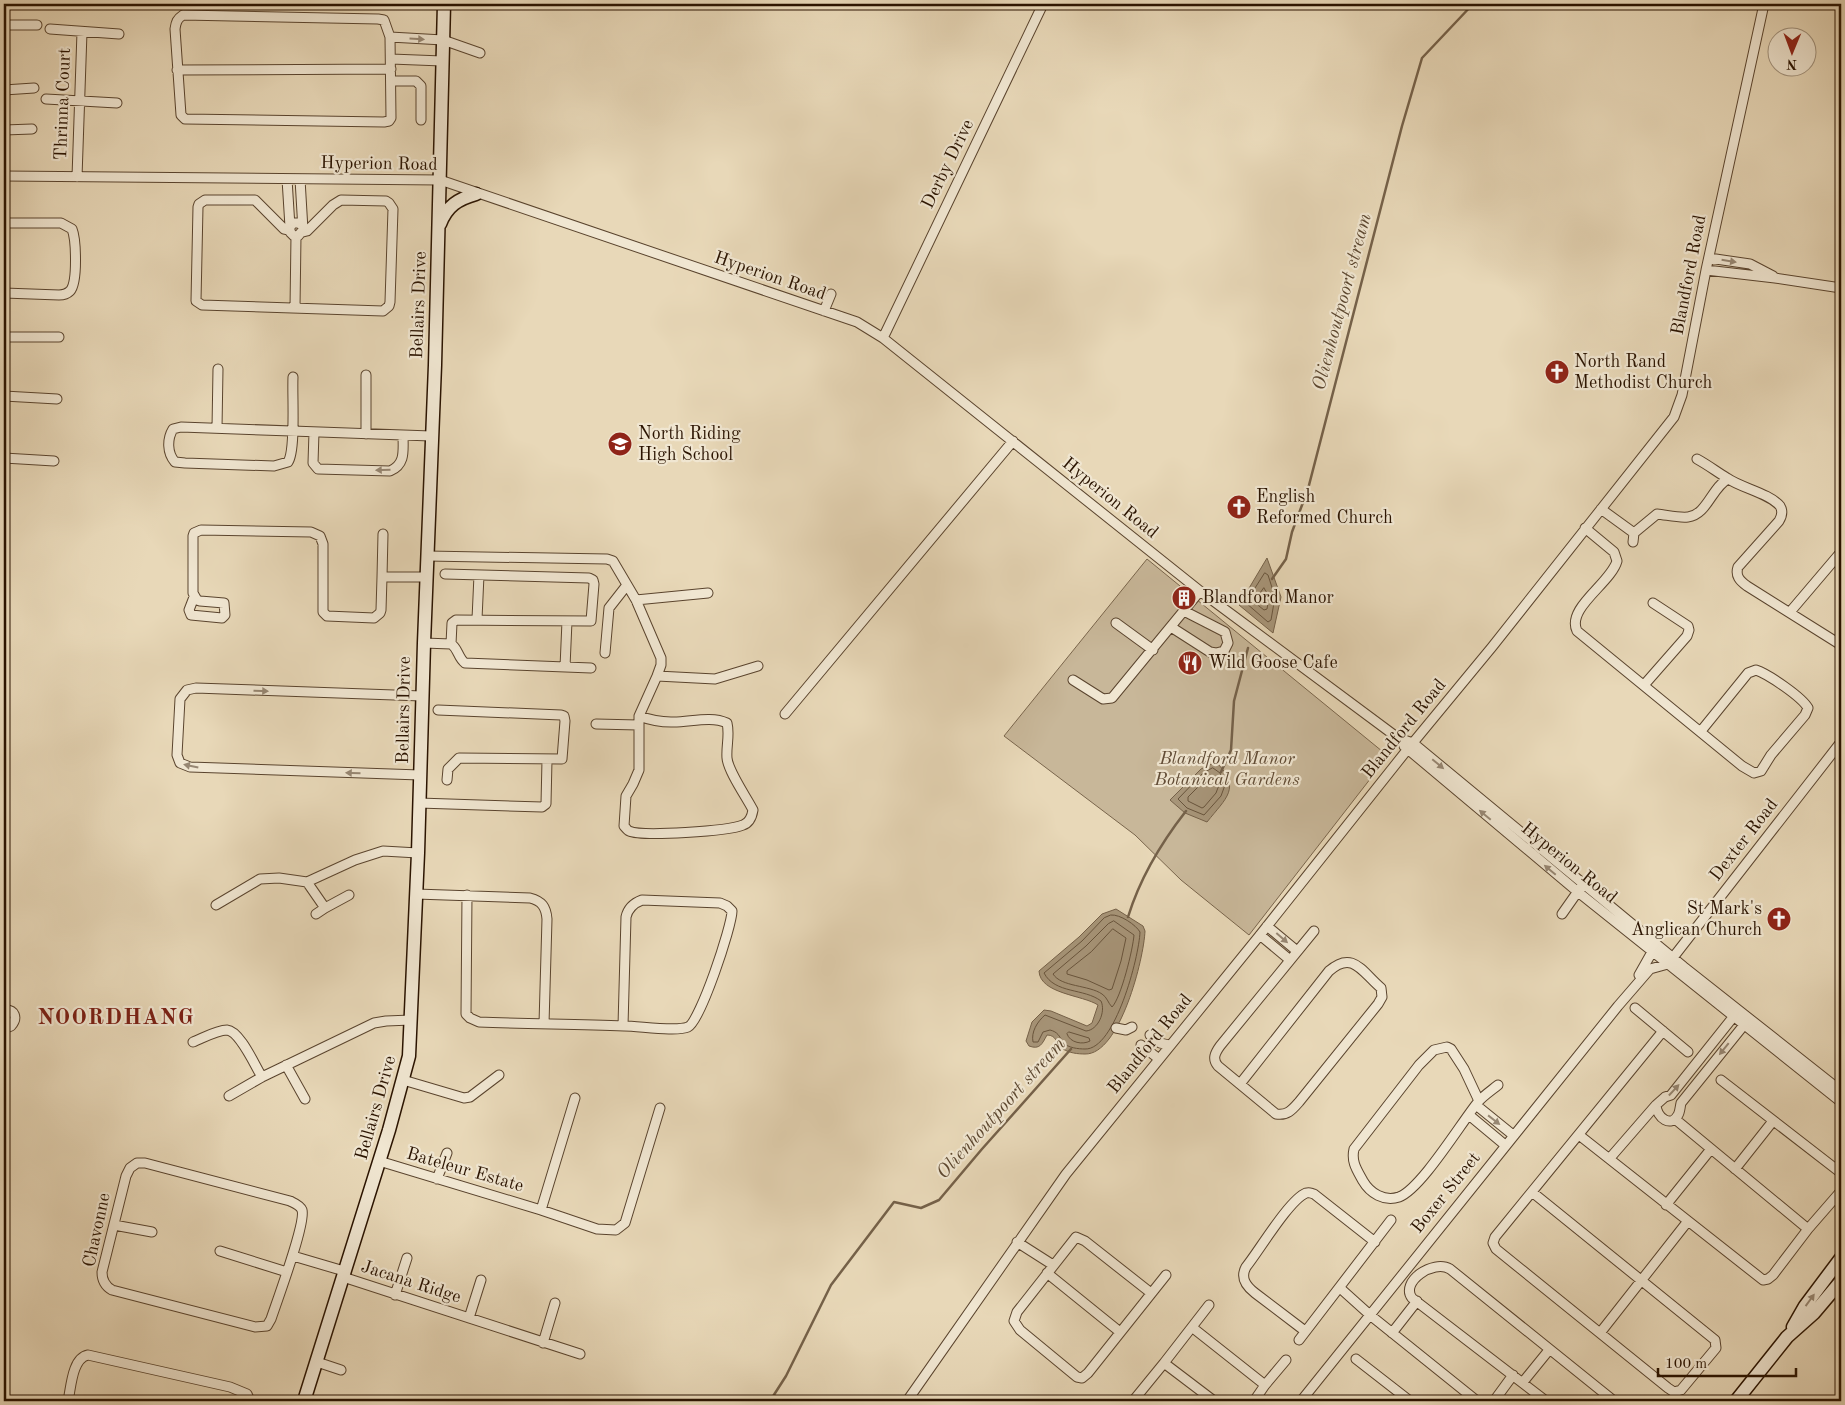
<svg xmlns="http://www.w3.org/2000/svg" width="1845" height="1405" viewBox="0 0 1845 1405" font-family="'Old Standard TT',serif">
  <rect width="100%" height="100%" fill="#e8d8b8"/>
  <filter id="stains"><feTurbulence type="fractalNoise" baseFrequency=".004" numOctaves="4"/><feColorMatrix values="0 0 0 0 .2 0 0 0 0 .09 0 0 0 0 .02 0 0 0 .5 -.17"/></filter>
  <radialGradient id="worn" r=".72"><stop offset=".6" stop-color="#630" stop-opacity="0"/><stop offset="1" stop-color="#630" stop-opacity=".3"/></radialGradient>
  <path fill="#c8b799" stroke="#79654c" d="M 1147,559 L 1388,756 L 1249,935 L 1181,880 L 1135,835 L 1004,736 Z"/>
  <path fill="#a79579" stroke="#756149" d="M 1267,558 L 1281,597 L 1273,633 L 1239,605 Z
    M 1216,762 C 1242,788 1226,798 1207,822 L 1185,813 L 1170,800 L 1201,769 Z
    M 1116,909 L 1143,926 L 1145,931 C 1144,958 1120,1055 1085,1054 C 1078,1054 1069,1053 1063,1049 C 1056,1044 1057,1035 1047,1035 C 1042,1044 1040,1050 1029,1046 L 1026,1041 L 1032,1022 L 1044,1010 L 1051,1011 L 1087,1026 L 1092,1023 L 1098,1005 C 1083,995 1040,994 1039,971 L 1079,937 L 1102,914 Z"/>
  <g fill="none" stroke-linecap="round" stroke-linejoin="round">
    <path stroke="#68543c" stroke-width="1" d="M 1265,573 L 1268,575 L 1275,597 L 1271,620 L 1268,622 L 1246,603 Z
      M 1264,588 L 1269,597 L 1267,609 L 1264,610 L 1254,602 Z
      M 1213,768 L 1220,773 L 1225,785 L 1221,796 L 1204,815 L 1187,808 L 1178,799 L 1203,773 Z
      M 1214,776 L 1219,785 L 1216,793 L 1204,807 L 1202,808 L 1188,801 L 1188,797 L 1207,778 Z
      M 1111,915 C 1120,914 1136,925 1140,932 C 1139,957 1115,1050 1085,1049 C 1079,1049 1067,1048 1063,1042 C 1059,1036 1058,1032 1050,1030 L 1043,1032 L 1038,1042 L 1033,1042 C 1031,1032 1037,1022 1045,1015 L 1086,1031 C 1098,1030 1106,1012 1101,1001 C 1084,988 1055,994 1044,973 L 1082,941 L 1104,918 Z
      M 1114,921 L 1134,935 C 1133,949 1121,998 1112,1007 C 1108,1003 1107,997 1102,994 C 1089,985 1061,987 1053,974 L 1086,946 L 1108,924 Z
      M 1113,929 L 1126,938 L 1121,961 L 1112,989 L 1109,990 L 1087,980 L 1067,974 L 1067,971 L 1091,952 Z
      M 1069,1032 L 1089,1038 L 1090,1041 C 1083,1045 1070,1043 1067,1034 Z"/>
    <path stroke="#756149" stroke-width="2.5" d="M 1272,579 L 1286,559 L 1292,532 L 1308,489 L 1402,126 L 1422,58 L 1473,4
      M 1221,772 L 1231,750 L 1234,701 L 1248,648
      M 1128,917 C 1140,878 1161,843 1186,811
      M 770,1401 L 786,1376 L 831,1285 L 894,1202 L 921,1208 L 939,1200 L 982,1149 L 1071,1049"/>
    <defs>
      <path id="street" d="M 183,15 L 378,19 L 384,20 L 390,37 L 391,118 L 389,121 L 384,122 L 185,119 L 181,115 L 175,29 C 176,22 177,19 183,15 Z
        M 4,25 L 37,25
        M 50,29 L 119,34
        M 390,37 L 443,40 L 480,53
        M 391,59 L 442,61
        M 177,70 L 391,69
        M 391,81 L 416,81 L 421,86 L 421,120
        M 4,90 L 34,88
        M 46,99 L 117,103
        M 4,130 L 32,129
        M 4,176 L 440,180 L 857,322 L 883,338 L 1200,591 L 1398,738 L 1413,743 L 1684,967 L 1841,1091
        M 77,177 L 82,32
        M 287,179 L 290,227
        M 300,179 L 303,230 L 298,236 L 294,236 L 290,232 L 290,227 L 293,223 L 298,223 L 302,225
        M 4,223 L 61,223 L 72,229 C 76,239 78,282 70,291 C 67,294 63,295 59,295 L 4,293
        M 289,230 L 284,229 L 255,200 L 205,200 L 199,204 L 198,207 L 196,301 L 202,305 L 383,311 L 389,306 L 390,302 L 393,209 L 389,203 L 386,201 L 341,200 L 333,205 L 307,231 L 303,232
        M 1709,258 L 1750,264 L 1773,276
        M 1706,270 L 1775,278 L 1841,288
        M 295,308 L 296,236
        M 824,311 L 831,294
        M 4,337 L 59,337
        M 883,338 L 1043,4
        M 366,375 L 366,434
        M 293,377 C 292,395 296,450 288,462 L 274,466 L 185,463 L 175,462 C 167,453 167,439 173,429 L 181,427 C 264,430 348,433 431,436
        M 4,396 L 57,399
        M 217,428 L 218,369
        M 314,432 L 313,463 L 318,469 L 390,471 C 406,464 403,450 403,435
        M 4,458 L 54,461
        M 1697,459 C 1708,465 1717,472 1727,478 C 1741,488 1769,493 1780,506 C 1783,511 1782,516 1779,521 L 1738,567 C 1735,576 1740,581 1747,586 L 1841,645
        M 1601,509 L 1634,533
        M 1585,528 L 1614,552 L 1617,561 C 1611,583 1566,608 1577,631 L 1742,766 L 1754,773 L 1761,771 L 1771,755 L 1805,715 L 1808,708 C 1802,697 1768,674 1756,670 L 1748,673 L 1701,731
        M 1633,542 L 1634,533 L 1657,514 C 1667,515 1678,518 1688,517 C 1707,515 1712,487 1728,479
        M 427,556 L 607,559 L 613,561 L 636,600 L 661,658 L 661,665 L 657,676 L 639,716 L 639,770 L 633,784 L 626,796 L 624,826 C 625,827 628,831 629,831 C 642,837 729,831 743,825 C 749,823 752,816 753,810 C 747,798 728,771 727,758 C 726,746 730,735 727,723 C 710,715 688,723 671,722 C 659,722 650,720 639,716
        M 445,574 L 589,578 L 593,580 L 594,584 L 591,621 L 456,620 L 452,623 L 451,644
        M 382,577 L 383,534
        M 194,597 L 189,610 L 191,615 L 222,618 L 225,615 L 224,603 L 200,601 L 197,600 L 193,593 L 193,536 L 194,533 L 201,530 L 311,532 L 320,536 L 323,544 L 323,612 L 327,616 L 374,618 L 380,613 L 381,610 L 382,577 L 426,577
        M 636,600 L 708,593
        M 1790,612 L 1841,552
        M 477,619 L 479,575
        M 1116,623 L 1153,650
        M 1171,627 L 1210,652 L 1216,653 L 1224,651 L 1228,643 L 1225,632 L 1184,611
        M 424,643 L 451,644 C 458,648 458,658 465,663 L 591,668
        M 605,653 L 609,608 L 627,585
        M 565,667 L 567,621
        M 657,676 L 715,679 L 758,666
        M 1073,680 L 1103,699 L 1112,698 L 1200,591
        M 1644,685 L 1687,636 L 1689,630 L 1688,626 L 1653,603
        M 438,710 L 561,715 L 564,716 L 565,721 L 562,759 L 459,758 L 448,769 L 447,780
        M 785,714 L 1013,441
        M 596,724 L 638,725
        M 1404,746 L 1578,892 L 1841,1102
        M 420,775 L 190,767 L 180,763 L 177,755 L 180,699 L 187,690 L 196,688 L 422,696
        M 419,803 L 542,807 L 546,804 L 547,760
        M 307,882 L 325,908 L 349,895
        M 416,894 L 530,898 C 542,901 546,907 547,919 L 544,1024
        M 467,895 L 466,1014 L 470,1018 L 479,1022 C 527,1024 576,1024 624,1026 C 639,1026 676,1032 688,1027 C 700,1022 732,926 732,911 L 727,906 L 720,903 L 642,900 C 634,903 628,908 626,917 L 623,1026
        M 216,905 L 260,879 L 279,878 L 307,882 L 355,860 L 383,851 L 418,853
        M 316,914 L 325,908
        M 1562,914 L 1581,887
        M 1267,926 L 1297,951
        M 1260,935 L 1290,960
        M 1639,975 L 1652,952
        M 1635,1008 L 1688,1052
        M 4,1010 C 15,1009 18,1018 11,1026 L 4,1029
        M 1738,1011 L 1671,1095 L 1665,1097 L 1656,1105 C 1657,1118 1671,1128 1678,1115 C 1680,1112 1680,1107 1681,1103 L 1748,1020
        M 1116,1028 L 1126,1030 L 1132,1027
        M 1150,1035 L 1160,1043 L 1169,1045
        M 193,1042 C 203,1038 217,1030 227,1030 C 240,1031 255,1066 262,1077
        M 1141,1045 L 1159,1059
        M 286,1065 L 305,1099
        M 403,1080 L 464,1098 L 470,1097 L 499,1075
        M 1721,1080 L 1841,1173
        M 1240,1084 L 1329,971 C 1353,950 1362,972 1381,988 L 1382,997 L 1378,1004 L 1299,1102 C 1292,1110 1287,1116 1276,1114 L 1218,1066 C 1212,1059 1215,1053 1220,1046 L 1314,931
        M 229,1096 L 262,1077 L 374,1023 L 386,1021 L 411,1020
        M 1479,1101 L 1464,1069 L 1451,1049 L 1447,1047 L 1434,1050 L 1419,1065 L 1354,1149 C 1351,1162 1357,1170 1363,1181 C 1370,1193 1384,1202 1399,1197 C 1421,1189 1461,1123 1478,1102 C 1483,1096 1492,1090 1498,1085
        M 1476,1105 L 1513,1135
        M 1469,1115 L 1505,1145
        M 1675,1119 L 1808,1229
        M 1579,1135 L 1763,1280 L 1768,1279 L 1773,1275 L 1808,1229 L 1841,1191
        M 1610,1158 L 1656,1105
        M 379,1161 L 541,1210 L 597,1229 L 616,1230 L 625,1223 L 660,1108
        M 137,1163 L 145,1163 L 290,1201 C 294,1203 300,1205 302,1210 C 306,1223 277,1301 271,1319 L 267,1326 L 255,1327 L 112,1290 C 105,1286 102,1280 102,1272 L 126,1176 L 130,1168 Z
        M 1735,1169 L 1773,1121
        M 437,1179 L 447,1153
        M 1532,1192 L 1715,1340 L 1716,1348 L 1681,1390 L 1674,1392 L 1668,1388 L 1496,1249 L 1493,1243 L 1495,1237 L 1663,1031
        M 1666,1205 L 1711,1149
        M 541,1210 L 575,1098
        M 114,1225 L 152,1232
        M 1017,1242 L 1053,1265
        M 220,1251 L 287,1272
        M 293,1256 L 344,1271
        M 1047,1273 L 1120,1332
        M 343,1277 L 580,1354
        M 1340,1288 L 1370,1315 L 1477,1401
        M 1151,1293 L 1085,1241 L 1076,1237 L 1017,1312 L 1014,1321 L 1020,1330 L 1077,1377 L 1082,1378 L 1088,1373 L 1166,1275
        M 395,1295 L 407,1258
        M 1209,1305 L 1164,1363 L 1214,1401
        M 469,1318 L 481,1280
        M 1193,1328 L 1265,1385 L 1286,1360
        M 1305,1331 L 1255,1293 C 1246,1286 1240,1278 1246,1267 C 1259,1251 1289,1200 1306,1193 C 1310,1192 1310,1193 1314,1194 L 1375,1242
        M 1392,1333 L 1417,1301
        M 1600,1333 L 1688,1221
        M 1299,1340 L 1391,1220
        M 543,1343 L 555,1303
        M 1356,1359 L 1410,1401
        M 317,1362 L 341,1370
        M 1523,1382 L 1549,1350
        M 68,1401 C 71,1388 72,1358 88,1355 L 230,1387 L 247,1394 L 250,1401
        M 907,1401 L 1066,1174 L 1260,935 L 1407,750 L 1492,647 L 1674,417 L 1682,395 L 1706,270 L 1764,4
        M 1133,1401 L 1164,1363
        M 1254,1401 L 1265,1385
        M 1301,1401 L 1618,1006 L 1650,969 L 1668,964 L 1841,742
        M 1494,1401 L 1513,1375
        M 1546,1401 L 1412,1298 C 1400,1282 1433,1259 1450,1269 L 1614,1401"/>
      <path id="secondary" d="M 440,224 C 447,206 458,199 476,194
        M 1793,1327 L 1805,1306 L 1841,1258
        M 304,1401 L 389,1130 L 409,1056 L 418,853 L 424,643 L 435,365 L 444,4
        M 1736,1401 L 1787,1337 L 1814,1313 L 1841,1281"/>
    </defs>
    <use href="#street" stroke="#5a442e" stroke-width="11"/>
    <use href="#secondary" stroke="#2a1300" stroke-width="15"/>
    <use href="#street" stroke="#f0e6d1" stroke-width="9"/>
    <use href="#secondary" stroke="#f0e6d1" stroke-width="12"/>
  </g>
  <defs><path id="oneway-solid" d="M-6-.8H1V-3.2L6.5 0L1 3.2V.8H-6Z" transform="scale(1.25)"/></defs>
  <g fill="#978773">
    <use href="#oneway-solid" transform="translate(417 39) rotate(3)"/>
    <use href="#oneway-solid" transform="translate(1729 261) rotate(9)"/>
    <use href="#oneway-solid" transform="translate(383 470) rotate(178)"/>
    <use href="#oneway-solid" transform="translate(261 691) rotate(2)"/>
    <use href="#oneway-solid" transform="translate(1438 764) rotate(40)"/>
    <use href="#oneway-solid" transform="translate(191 766) rotate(-168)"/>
    <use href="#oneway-solid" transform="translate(353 773) rotate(-178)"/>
    <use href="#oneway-solid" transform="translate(1485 815) rotate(-140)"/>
    <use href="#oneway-solid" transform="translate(1550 870) rotate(-140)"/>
    <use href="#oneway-solid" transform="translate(1282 938) rotate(41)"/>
    <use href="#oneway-solid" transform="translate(1724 1049) rotate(129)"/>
    <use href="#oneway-solid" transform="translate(1674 1090) rotate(-47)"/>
    <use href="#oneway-solid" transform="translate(1494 1120) rotate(38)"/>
    <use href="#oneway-solid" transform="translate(1810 1300) rotate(-54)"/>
  </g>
  <defs>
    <symbol id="church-disc" viewBox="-11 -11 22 22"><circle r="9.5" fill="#8f2418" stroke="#f0e6d1"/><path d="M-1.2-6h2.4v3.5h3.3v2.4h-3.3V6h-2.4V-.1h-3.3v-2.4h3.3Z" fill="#fff"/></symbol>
    <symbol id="school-disc" viewBox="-11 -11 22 22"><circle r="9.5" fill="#8f2418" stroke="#f0e6d1"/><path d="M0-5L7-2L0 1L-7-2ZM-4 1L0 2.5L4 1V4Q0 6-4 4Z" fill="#fff"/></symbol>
    <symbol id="building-disc" viewBox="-11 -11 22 22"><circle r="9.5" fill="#8f2418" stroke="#f0e6d1"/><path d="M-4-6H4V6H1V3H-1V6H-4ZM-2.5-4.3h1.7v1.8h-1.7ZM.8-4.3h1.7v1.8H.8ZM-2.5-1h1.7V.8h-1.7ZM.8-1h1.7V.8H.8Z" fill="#fff"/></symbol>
    <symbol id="restaurant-disc" viewBox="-11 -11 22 22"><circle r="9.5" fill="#8f2418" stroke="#f0e6d1"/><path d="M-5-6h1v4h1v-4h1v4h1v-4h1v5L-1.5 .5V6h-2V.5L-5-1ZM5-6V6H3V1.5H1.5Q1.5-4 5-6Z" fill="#fff"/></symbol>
  </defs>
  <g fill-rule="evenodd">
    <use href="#church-disc" x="1543" y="358" width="28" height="28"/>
    <use href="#school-disc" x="606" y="430" width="28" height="28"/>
    <use href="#church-disc" x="1225" y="493" width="28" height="28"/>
    <use href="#building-disc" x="1170" y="584" width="28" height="28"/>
    <use href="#restaurant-disc" x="1176" y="649" width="28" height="28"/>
    <use href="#church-disc" x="1765" y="905" width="28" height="28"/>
  </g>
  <g text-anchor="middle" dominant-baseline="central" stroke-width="4.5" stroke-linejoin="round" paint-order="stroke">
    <g font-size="18" fill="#2a1300" stroke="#f0e6d1">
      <text transform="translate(63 104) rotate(-88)">Thrinna Court</text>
      <text transform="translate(379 164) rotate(1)">Hyperion Road</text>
      <text transform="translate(948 164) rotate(-64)">Derby Drive</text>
      <text transform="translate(1689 275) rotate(-79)">Blandford Road</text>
      <text transform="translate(770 276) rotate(19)">Hyperion Road</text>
      <text transform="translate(419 305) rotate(-88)">Bellairs Drive</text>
      <text transform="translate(1110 498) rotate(39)">Hyperion Road</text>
      <text transform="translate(404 710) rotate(-89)">Bellairs Drive</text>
      <text transform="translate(1404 729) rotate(-51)">Blandford Road</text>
      <text transform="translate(1744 840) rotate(-52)">Dexter Road</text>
      <text transform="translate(1569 863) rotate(39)">Hyperion Road</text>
      <text transform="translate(1150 1044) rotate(-51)">Blandford Road</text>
      <text transform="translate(376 1108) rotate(-74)">Bellairs Drive</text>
      <text transform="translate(465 1170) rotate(16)">Bateleur Estate</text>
      <text transform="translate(1446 1193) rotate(-51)">Boxer Street</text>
      <text transform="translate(97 1230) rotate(-78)">Chavonne</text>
      <text transform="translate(411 1282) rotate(18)">Jacana Ridge</text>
    </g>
    <g font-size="18" fill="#2a1300" stroke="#f0e6d1" text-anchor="start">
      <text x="1574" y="362">North Rand<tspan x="1574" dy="21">Methodist Church</tspan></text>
      <text x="638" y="434">North Riding<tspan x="638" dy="21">High School</tspan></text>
      <text x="1256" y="497">English<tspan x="1256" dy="21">Reformed Church</tspan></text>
      <text x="1202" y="598">Blandford Manor</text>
      <text x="1208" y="663">Wild Goose Cafe</text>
      <text x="1762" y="909" text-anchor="end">St Mark's<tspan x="1762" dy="21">Anglican Church</tspan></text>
    </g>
    <g font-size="18" font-style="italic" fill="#614c36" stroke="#f0e6d1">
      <text x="1227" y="759">Blandford Manor<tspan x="1227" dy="21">Botanical Gardens</tspan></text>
    </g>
    <g font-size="19" font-style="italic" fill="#5c4730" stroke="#f0e6d1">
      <text transform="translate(1343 302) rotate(-75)">Olienhoutpoort stream</text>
      <text transform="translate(1002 1109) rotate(-48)">Olienhoutpoort stream</text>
    </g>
    <g font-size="22" font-weight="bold" letter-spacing="1" fill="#7a1f14" stroke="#f0e6d1">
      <text x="116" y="1018">NOORDHANG</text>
    </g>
  </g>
  <rect width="1845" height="1405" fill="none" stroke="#e8d8b8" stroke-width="20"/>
  <rect x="5" y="5" width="1835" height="1395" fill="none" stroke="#2a1300" stroke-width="2.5"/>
  <rect x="10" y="10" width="1825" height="1385" fill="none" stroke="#2a1300"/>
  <g transform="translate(1792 52) rotate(181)"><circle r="24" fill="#f0e6d1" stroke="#a1927d"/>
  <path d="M0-4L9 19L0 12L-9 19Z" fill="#8f2418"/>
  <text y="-8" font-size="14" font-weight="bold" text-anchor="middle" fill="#2a1300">N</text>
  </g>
  <path d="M1658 1368v8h138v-8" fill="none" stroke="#2a1300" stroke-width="2.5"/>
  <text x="1665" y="1368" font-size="15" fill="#2a1300" stroke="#f0e6d1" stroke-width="4" paint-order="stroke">100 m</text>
  <rect width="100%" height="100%" filter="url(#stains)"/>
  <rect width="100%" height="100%" fill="url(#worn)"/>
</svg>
